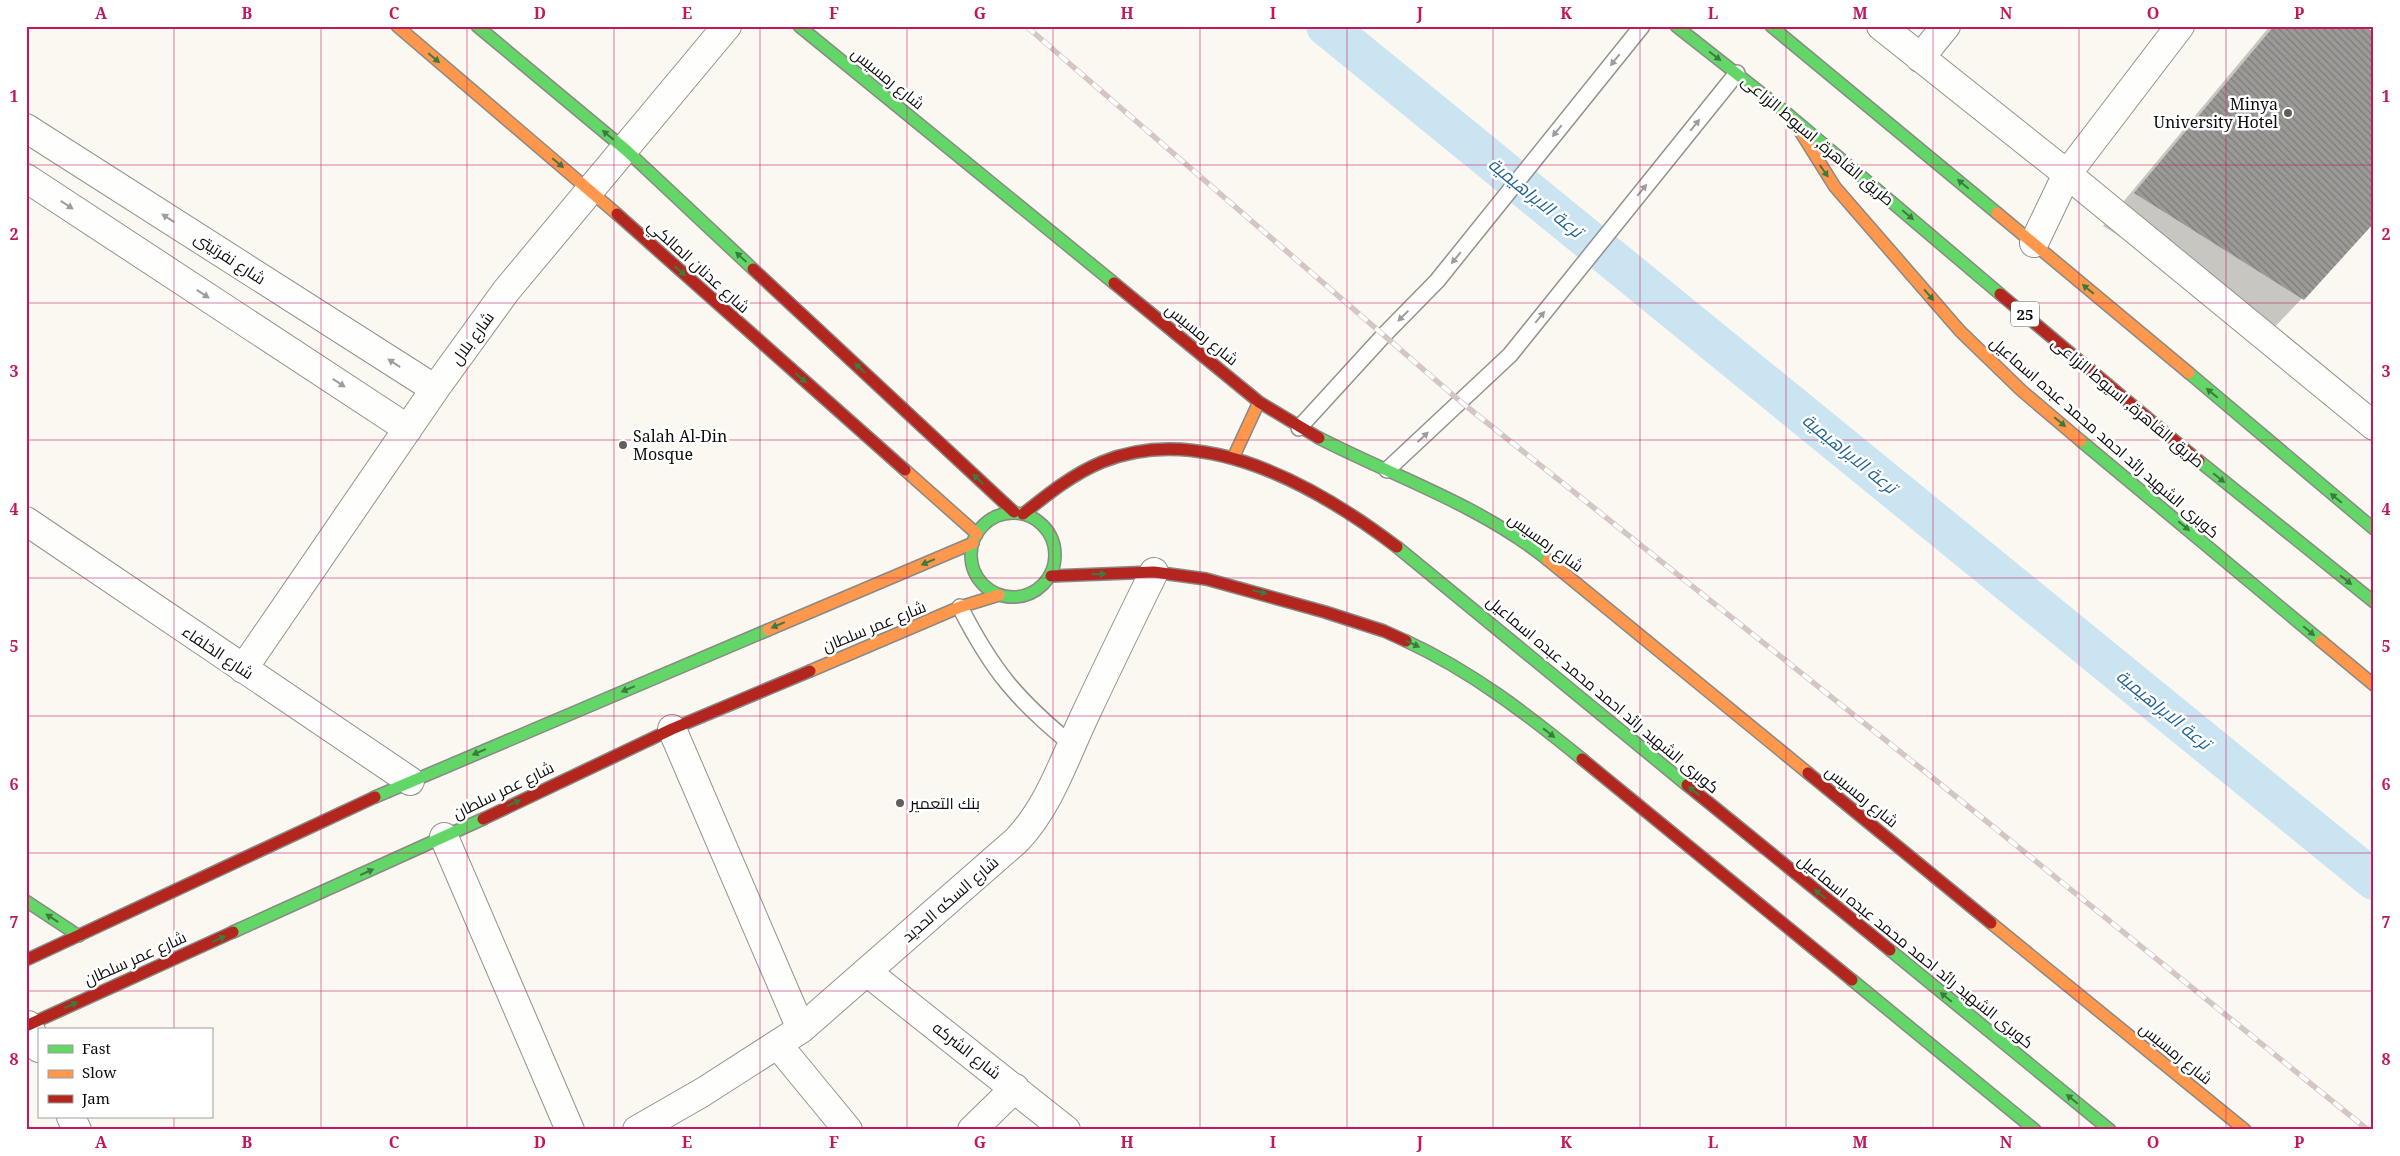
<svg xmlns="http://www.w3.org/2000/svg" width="2400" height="1156" viewBox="0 0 2400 1156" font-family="'Noto Serif',Cairo,serif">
  <defs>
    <pattern id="building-back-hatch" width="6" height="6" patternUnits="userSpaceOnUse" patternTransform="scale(1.25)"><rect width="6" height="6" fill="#9c9a97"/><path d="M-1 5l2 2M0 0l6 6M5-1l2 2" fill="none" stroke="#7e7c7a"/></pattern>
  </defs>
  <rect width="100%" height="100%" fill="#faf8f1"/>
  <path fill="#0003" d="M 2270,26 L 2363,26 L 2374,222 L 2271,331 L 2103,226 Z"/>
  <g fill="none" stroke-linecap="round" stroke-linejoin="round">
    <path stroke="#cae4f1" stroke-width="40" d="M 1326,26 L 2374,880"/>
  </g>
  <path fill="url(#building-back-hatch)" d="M 2274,26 L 2365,26 L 2374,33 L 2374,223 L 2304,300 L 2134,193 Z"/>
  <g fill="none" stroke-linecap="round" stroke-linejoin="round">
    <defs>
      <path id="lane" d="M 1299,428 L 1384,335 L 1437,281 L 1642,26
        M 1387,470 L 1510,355 L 1737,73
        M 960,607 C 992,670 1017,700 1071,744"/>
      <path id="street" d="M 1881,26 L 2067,174 L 2374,426
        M 1920,58 L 1946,26
        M 26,128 L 435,389
        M 26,178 L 408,429
        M 2034,243 L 2067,174 L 2180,26
        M 26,521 L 410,781
        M 243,669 L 435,389 L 506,291 L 727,26
        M 672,729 L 801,1029
        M 444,837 L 570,1130
        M 867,972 L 1066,1130
        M 28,1025 L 39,1048
        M 778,1045 L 848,1130
        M 71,1117 L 77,1130
        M 637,1130 L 703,1092 L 801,1029 L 1017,840 C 1050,805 1065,757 1086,713 C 1108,666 1131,619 1154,572
        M 972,1130 L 1015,1088"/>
      <path id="fast" d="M 477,26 L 626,150 L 753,269
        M 799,26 L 1114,283
        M 1676,26 L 1789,115 L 2000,294
        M 1771,26 L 1997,213
        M 2189,373 L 2374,529
        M 1319,438 C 1395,477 1480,505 1548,560
        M 2081,441 L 2321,641
        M 2199,461 L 2374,602
        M971 555a42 42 0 1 1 84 0a42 42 0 1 1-84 0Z
        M 1397,547 L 1687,785
        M 1406,641 C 1471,671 1527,714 1582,759
        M 375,797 L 768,630
        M 26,901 L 79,936
        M 233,932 L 483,819
        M 1890,950 L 2110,1130
        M 1852,980 L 2035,1130"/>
      <path id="slow" d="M 397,26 L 617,214
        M 1793,120 L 1835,187 L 1960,331 L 2022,391 L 2081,441
        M 1997,213 L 2189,373
        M 1233,458 L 1259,402
        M 905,470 L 977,534
        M 1548,560 L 1808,773
        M 768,630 L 973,543
        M 2321,641 L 2374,685
        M 810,671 L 960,607 L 999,595
        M 1991,923 L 2245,1130"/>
      <path id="jam" d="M 617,214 L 905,470
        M 753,269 L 1014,512
        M 1114,283 L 1259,402 L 1319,438
        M 2000,294 L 2199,461
        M 1023,514 C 1048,494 1073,474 1102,462 C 1203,421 1318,487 1397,547
        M 1051,576 L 1154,572 L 1206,579 L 1325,612 L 1384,631 L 1406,641
        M 1582,759 L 1852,980
        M 1808,773 L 1991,923
        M 1687,785 L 1890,950
        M 483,819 L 672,729 L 810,671
        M 26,960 L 375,797
        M 26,1026 L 233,932"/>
    </defs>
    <use href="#lane" stroke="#93928f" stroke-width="18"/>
    <use href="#street" stroke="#93928f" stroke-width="30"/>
    <use href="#fast" stroke="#8a8986" stroke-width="14"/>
    <use href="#slow" stroke="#8a8986" stroke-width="14"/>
    <use href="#jam" stroke="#8a8986" stroke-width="14"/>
    <use href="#lane" stroke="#fefefd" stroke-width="15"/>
    <use href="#street" stroke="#fefefd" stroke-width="28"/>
    <use href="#fast" stroke="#63d668" stroke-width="11"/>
    <use href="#slow" stroke="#ff974d" stroke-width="11"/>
    <use href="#jam" stroke="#b3261e" stroke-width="11"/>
    <defs>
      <path id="rail" d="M 1026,26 L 1461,402 L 1923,770 L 2368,1130"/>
    </defs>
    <use href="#rail" stroke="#d5c6c6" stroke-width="5.5"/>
    <use href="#rail" stroke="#fff" stroke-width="4" stroke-dasharray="11" stroke-linecap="butt"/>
  </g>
  <defs><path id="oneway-solid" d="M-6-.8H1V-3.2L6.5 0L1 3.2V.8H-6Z" transform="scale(1.25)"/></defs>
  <g fill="#3c7b3f">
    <use href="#oneway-solid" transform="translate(1715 56) rotate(37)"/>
    <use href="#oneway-solid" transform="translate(434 58) rotate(40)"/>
    <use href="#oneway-solid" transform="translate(608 135) rotate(-140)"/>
    <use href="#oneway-solid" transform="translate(558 163) rotate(40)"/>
    <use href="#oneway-solid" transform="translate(1824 171) rotate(55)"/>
    <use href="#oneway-solid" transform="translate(1963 184) rotate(-140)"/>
    <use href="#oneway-solid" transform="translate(1908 215) rotate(40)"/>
    <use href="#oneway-solid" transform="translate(741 257) rotate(-137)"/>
    <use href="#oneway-solid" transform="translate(680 271) rotate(42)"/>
    <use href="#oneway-solid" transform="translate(2088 289) rotate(-140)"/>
    <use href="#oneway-solid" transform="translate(1929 295) rotate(49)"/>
    <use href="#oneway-solid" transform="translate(860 368) rotate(-137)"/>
    <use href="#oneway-solid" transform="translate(801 378) rotate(42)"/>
    <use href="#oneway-solid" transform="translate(2212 393) rotate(-140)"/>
    <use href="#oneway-solid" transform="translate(2060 422) rotate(40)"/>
    <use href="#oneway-solid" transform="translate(2219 478) rotate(39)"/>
    <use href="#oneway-solid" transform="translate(978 479) rotate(-137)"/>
    <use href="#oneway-solid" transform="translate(2336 498) rotate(-141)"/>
    <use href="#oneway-solid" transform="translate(2184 526) rotate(40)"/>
    <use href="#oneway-solid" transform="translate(928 562) rotate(157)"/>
    <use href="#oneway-solid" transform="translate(1099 574) rotate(-2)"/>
    <use href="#oneway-solid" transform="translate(2346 580) rotate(39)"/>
    <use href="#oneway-solid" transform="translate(1260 592) rotate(14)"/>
    <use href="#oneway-solid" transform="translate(778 625) rotate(157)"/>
    <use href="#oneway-solid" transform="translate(2309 631) rotate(40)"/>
    <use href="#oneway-solid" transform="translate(1413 644) rotate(25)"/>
    <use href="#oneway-solid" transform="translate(628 689) rotate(157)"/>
    <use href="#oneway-solid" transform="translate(1549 733) rotate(38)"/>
    <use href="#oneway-solid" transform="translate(479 752) rotate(157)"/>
    <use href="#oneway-solid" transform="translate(1694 791) rotate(-141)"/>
    <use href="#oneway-solid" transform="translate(514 803) rotate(-26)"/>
    <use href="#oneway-solid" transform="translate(367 872) rotate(-24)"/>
    <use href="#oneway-solid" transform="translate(1820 894) rotate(-141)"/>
    <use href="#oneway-solid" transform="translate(52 918) rotate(-146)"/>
    <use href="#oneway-solid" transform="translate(219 939) rotate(-24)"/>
    <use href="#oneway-solid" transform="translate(1946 997) rotate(-141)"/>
    <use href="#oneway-solid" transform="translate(71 1005) rotate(-24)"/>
    <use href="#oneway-solid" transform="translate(2072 1099) rotate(-141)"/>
  </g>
  <g fill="#9d9d9d">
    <use href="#oneway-solid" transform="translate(1615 60) rotate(129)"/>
    <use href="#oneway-solid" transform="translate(1695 125) rotate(-51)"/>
    <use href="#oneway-solid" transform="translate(1557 131) rotate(129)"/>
    <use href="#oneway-solid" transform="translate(1642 190) rotate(-51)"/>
    <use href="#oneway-solid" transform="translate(67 205) rotate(33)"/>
    <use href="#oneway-solid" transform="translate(168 218) rotate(-147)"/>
    <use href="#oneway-solid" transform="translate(1456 258) rotate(129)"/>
    <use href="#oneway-solid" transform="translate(203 294) rotate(33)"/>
    <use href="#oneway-solid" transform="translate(1403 316) rotate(135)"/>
    <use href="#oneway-solid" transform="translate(1540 317) rotate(-51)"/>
    <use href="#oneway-solid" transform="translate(394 363) rotate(-147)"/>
    <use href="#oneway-solid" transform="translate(339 383) rotate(33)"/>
    <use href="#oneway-solid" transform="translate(1423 437) rotate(-43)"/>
  </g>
  <path fill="none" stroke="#c2185b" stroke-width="1" stroke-opacity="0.55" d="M 174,26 L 174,1030M 321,26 L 321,1130M 467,26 L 467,1130M 614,26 L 614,1130M 760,26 L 760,1130M 907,26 L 907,1130M 1053,26 L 1053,1130M 1200,26 L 1200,1130M 1347,26 L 1347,1130M 1493,26 L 1493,1130M 1640,26 L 1640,1130M 1786,26 L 1786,1130M 1933,26 L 1933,1130M 2079,26 L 2079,1130M 2226,26 L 2226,1130M 26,165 L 2374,165M 26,303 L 2374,303M 26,440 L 2374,440M 26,578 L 2374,578M 26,716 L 2374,716M 26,853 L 2374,853M 26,991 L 2374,991M 174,1117 L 174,1130"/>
  <g fill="#5f5f5c" stroke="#fff" stroke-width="2">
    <circle cx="2288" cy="113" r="5"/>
    <circle cx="623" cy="445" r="5"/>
    <circle cx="900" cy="803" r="5"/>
  </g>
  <g text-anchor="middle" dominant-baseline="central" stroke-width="5" stroke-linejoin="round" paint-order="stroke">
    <rect fill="#fff" stroke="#555" stroke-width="1" x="2011" y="301.5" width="28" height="25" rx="4"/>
    <g font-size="15" font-weight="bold" fill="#0c0c0c">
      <text x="2025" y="314">25</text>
    </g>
    <g font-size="16" fill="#0c0c0c" stroke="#fff">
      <text transform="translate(888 78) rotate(39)">شارع رمسيس</text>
      <text transform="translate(1818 140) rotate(40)">طريق القاهرة, اسيوط الزراعى</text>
      <text transform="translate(230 258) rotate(33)">شارع نفرتيتى</text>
      <text transform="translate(699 266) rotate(42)">شارع عدنان المالكي</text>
      <text transform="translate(1202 334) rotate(39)">شارع رمسيس</text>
      <text transform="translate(472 338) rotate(-54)">شارع بلال</text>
      <text transform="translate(2128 402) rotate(40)">طريق القاهرة, اسيوط الزراعى</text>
      <text transform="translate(2105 437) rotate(41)">كوبرى الشهيد رائد احمد محمد عبده اسماعيل</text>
      <text transform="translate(1546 542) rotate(36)">شارع رمسيس</text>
      <text transform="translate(874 626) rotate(-22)">شارع عمر سلطان</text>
      <text transform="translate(218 652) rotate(34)">شارع الخلفاء</text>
      <text transform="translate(1603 694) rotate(40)">كوبرى الشهيد رائد احمد محمد عبده اسماعيل</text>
      <text transform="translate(503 790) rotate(-26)">شارع عمر سلطان</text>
      <text transform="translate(1862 796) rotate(39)">شارع رمسيس</text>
      <text transform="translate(950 899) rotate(-41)">شارع السكه الحديد</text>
      <text transform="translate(1916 951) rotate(39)">كوبرى الشهيد رائد احمد محمد عبده اسماعيل</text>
      <text transform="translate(135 958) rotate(-24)">شارع عمر سلطان</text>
      <text transform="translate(967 1050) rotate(38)">شارع الشركه</text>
      <text transform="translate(2176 1053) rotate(39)">شارع رمسيس</text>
    </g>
    <g font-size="16" fill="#0c0c0c" stroke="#fff" text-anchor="start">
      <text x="2278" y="104" text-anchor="end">Minya<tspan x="2278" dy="18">University Hotel</tspan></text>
      <text x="633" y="436">Salah Al-Din<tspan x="633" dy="18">Mosque</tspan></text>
      <text x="910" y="803">بنك التعمير</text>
    </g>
    <g font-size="18" font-style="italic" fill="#1f6295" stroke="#fff">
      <text transform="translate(1536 197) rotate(39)">ترعة الابراهيمية</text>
      <text transform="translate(1850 453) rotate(39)">ترعة الابراهيمية</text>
      <text transform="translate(2164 709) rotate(39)">ترعة الابراهيمية</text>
    </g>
  </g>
  <rect width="2400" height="1156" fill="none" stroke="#ffffff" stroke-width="55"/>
  <rect x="38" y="1028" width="175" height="90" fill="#ffffff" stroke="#9e9e9e"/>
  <rect x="48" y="1045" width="25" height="8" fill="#63d668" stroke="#9e9e9e"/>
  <text x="82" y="1054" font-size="15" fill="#0c0c0c">Fast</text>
  <rect x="48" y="1070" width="25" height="8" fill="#ff974d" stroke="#9e9e9e"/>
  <text x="82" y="1078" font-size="15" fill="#0c0c0c">Slow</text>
  <rect x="48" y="1095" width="25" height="8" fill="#b3261e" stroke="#9e9e9e"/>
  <text x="82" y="1104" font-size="15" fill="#0c0c0c">Jam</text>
  <rect x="28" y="28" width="2344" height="1100" fill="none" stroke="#c2185b" stroke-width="2"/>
  <g font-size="16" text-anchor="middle" font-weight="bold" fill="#c2185b">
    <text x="101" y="19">A</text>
    <text x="247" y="19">B</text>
    <text x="394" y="19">C</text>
    <text x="540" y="19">D</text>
    <text x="687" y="19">E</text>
    <text x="834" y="19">F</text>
    <text x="980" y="19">G</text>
    <text x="1127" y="19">H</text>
    <text x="1273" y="19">I</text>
    <text x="1420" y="19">J</text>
    <text x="1566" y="19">K</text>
    <text x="1713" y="19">L</text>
    <text x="1860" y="19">M</text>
    <text x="2006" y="19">N</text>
    <text x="2153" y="19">O</text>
    <text x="2299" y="19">P</text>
    <text x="14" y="102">1</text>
    <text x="2386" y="102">1</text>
    <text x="14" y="240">2</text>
    <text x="2386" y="240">2</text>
    <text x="14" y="377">3</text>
    <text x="2386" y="377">3</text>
    <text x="14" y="515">4</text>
    <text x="2386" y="515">4</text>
    <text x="14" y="652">5</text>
    <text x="2386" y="652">5</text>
    <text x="14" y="790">6</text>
    <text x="2386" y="790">6</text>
    <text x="14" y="928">7</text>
    <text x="2386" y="928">7</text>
    <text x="14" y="1065">8</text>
    <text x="2386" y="1065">8</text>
    <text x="101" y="1148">A</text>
    <text x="247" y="1148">B</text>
    <text x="394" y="1148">C</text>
    <text x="540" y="1148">D</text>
    <text x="687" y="1148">E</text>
    <text x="834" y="1148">F</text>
    <text x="980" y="1148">G</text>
    <text x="1127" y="1148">H</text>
    <text x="1273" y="1148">I</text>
    <text x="1420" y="1148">J</text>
    <text x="1566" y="1148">K</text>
    <text x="1713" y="1148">L</text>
    <text x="1860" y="1148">M</text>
    <text x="2006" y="1148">N</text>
    <text x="2153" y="1148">O</text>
    <text x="2299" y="1148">P</text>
  </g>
</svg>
